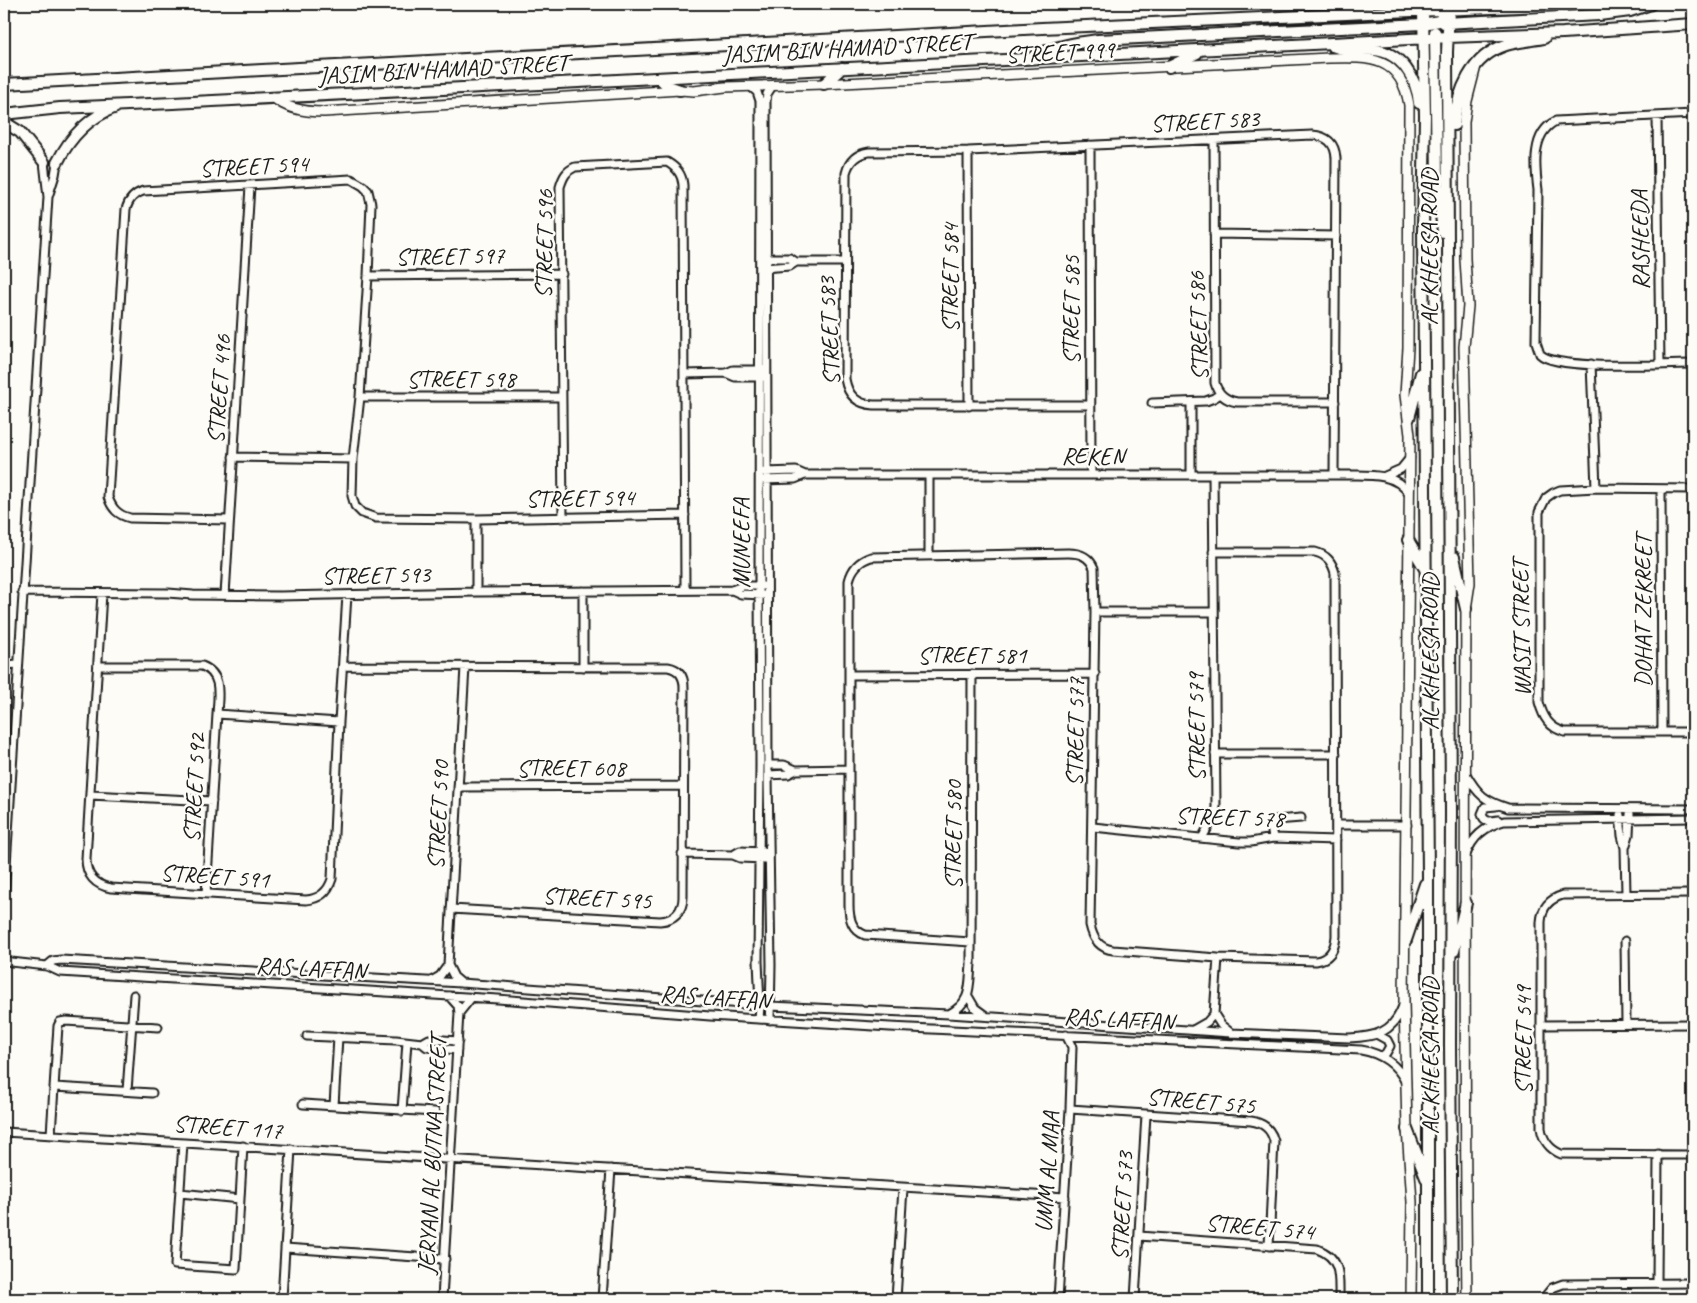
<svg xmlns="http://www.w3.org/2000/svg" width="1697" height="1303" viewBox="0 0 1697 1303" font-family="Caveat,sans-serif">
  <rect width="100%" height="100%" fill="#fdfcf7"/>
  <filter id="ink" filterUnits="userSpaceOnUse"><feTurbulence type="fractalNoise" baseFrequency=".02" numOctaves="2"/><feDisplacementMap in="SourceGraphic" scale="10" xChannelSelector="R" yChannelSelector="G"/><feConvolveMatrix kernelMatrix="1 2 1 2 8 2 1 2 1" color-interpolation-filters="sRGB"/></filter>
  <g filter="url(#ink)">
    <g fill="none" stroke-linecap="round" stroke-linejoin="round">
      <defs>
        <path id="minor" d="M 750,86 L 757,92 L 760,101 L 759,586 L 760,765 L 758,961 L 760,1005 L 759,1019
          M 1693,114 L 1556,121 C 1531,133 1535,167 1538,190 L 1536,342 L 1540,354 C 1557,371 1665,364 1693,364
          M 1657,116 L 1660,364
          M 1214,140 L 1215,383 C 1218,394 1225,400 1237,402 L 1335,402
          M 1090,145 L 1091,475
          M 968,151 L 969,406
          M 44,162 L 48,197
          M 1214,234 L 1336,236
          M 763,258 L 790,258 L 796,262 L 844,262
          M 763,268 L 790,266 L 796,262
          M 368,276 L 562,274
          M 1591,364 L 1596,488
          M 726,373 L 735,377 L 765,377
          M 685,374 L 726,373 L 733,370 L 763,370
          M 360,397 L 562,397
          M 1152,403 L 1206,401 L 1214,398 L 1220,394
          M 1090,405 L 874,405 C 857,404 848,396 845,379 L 846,173 C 849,161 856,154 869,152 L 968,151 L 1312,135 C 1327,136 1335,143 1336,158 L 1334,475
          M 233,457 L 353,459
          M 764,472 L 796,471 L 805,475
          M 929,475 L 929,556
          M 1191,475 L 1191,402
          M 1385,476 L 1401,469 L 1410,458
          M 763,480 L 795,479 L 805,475 L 1334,475 C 1359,476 1394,469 1409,494
          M 1661,489 L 1662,732
          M 1693,489 L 1596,488 L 1560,490 L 1553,493 L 1546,498 L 1539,512 L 1539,702 C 1543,717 1549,728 1565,732 L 1693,732
          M 563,518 L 560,187 C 563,177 566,171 575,167 L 667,162 C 677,168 682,174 683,185 L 685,590
          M 476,519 L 476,592
          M 229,520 L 130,518 C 118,515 112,509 108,497 L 126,209 C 129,199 134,194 143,191 L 351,179 L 363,186 L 368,191 L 371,204 L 368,276 L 360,397 L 353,459 L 352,496 L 355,506 L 362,513 L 376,518 L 476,519 L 685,515
          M 732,590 L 741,594 L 763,595
          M 22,592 L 168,593 L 193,595 L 280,596 L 476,592 L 732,590 L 742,586 L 763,586
          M 102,593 L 86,859 C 86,875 95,885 111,888 L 306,900 C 319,899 328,892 332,879 L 339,722 L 347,595
          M 225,595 L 250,186
          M 1095,612 L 1214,612
          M 4,665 L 18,664
          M 99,666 L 202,666 C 223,674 218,696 217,714 L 206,894
          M 343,666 L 668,667 C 679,669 684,676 684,687 L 683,897 C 683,911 674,920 660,921 L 451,909
          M 583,667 L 583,591
          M 849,675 L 1095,674
          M 217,714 L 339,722
          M 1215,754 L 1336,754
          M 768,765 L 784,765 L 796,770
          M 1466,774 C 1478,795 1485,801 1508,808 L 1693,809
          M 768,775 L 788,774 L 796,770 L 849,769
          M 458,787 L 683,786
          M 90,795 L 212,801
          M 1496,806 L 1485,807 L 1482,814 C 1484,823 1491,821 1498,820
          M 1620,815 L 1622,836 L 1625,848 L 1626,894
          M 1336,825 L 1407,825
          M 1093,827 L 1239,842 L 1251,842 L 1273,838 L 1336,840
          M 1202,838 L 1214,817 L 1216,807 L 1213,475
          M 1273,838 L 1271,827 L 1276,820 L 1301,818
          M 1625,848 L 1629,835 L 1630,814
          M 682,854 L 733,855 L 740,858 L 764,859
          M 733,855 L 740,851 L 764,852
          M 1466,855 C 1472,837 1486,826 1504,821 L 1693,818
          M 1693,894 L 1563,895 C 1549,899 1542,907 1541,922 L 1541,1128 C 1543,1141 1549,1149 1561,1154 L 1693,1155
          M 4,897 L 48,197 L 55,175 L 57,163
          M 1625,941 L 1626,1024
          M 971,942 L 865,935 C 852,930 849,919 849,905 L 849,581 C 852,568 859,561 871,557 L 1068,553 C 1080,553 1089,556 1094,568 L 1095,612 L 1090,925 C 1093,939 1099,948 1113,950 L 1218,958 L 1316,961 C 1330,959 1335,949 1336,936 L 1335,573 C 1332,562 1327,555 1315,552 L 1213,552
          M 1218,958 L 1214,1014 L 1221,1025 L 1231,1033
          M 4,959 L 11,962 L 47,966 L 60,972 L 498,999 L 710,1016 L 890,1027 L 1361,1050 C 1381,1053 1398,1065 1406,1083
          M 47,966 L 53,961 L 61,960 L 461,983 L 770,1006 L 949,1014 L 1231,1033 L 1349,1038 C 1375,1037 1393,1033 1403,1006
          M 433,980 L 440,976 L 448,965
          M 461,983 L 454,977 L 448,965 L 465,667
          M 968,996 L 975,1008 L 986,1016
          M 459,1013 L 471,998
          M 949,1014 C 972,1002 969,987 971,964 L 972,674
          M 770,1020 L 771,965 L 768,775 L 766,101 L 767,94 L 773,85
          M 1541,1025 L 1693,1024
          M 1193,1030 L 1207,1022 L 1214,1014
          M 1378,1035 L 1387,1040 L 1390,1046 L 1386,1053 L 1382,1056
          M 307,1036 L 396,1040 L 422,1043 L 427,1047 L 457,1050
          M 422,1043 L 429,1039 L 458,1041
          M 55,1087 L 152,1093
          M 127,1091 L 134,995
          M 303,1104 L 435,1112
          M 334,1106 L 338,1037
          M 1070,1109 L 1251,1121 C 1264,1123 1271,1129 1274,1141 L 1269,1246
          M 402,1111 L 407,1042
          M 4,1132 L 1065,1197
          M 51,1134 L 58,1026 L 60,1022 L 66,1021 L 158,1027
          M 183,1143 L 175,1265 L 236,1269 L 243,1146
          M 180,1193 L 240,1199
          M 1139,1236 L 1317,1249 C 1342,1258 1339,1277 1339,1299
          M 285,1248 L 445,1259
          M 1657,1283 L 1658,1154
          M 282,1299 L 291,1149
          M 442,1299 L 459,1013 L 458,1006 L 449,996
          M 602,1299 L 611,1169
          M 896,1299 L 903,1188
          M 1058,1299 L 1070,1109 L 1072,1047 L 1066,1035
          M 1135,1299 L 1146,1115
          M 1543,1299 L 1552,1288 L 1563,1284 L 1693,1283"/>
        <path id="tertiary" d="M 273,97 C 286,109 306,112 324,112 L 680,90 L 694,91 L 725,87 L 824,84 L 1329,58 C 1370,57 1401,56 1409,105 L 1408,348 L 1405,395 L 1410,435 L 1404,1001 L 1407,1129 L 1412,1202 L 1411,1299
          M 1467,1299 C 1464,1069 1465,839 1466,609 L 1470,583 L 1464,347 L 1468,306 L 1465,259 L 1464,122 L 1467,101 L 1476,66"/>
        <path id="secondary" d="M 1449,9 L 1447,52 L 1451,813 L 1450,1045 L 1452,1299
          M 1423,10 L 1425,116 L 1423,230 L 1428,876 L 1428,1299
          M 1444,23 L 1599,15 L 1630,11 L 1651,4
          M 1435,32 L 1437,180 L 1443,232
          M 1332,46 C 1346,52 1359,49 1374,50 C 1401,52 1417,79 1419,103
          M 1033,57 C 1054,46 1075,43 1098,40 L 1423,24 L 1439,21 L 1449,9
          M 1169,67 L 1197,53
          M 659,78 L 668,86 L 680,90
          M 4,84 L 1042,28 L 1412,11 L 1601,4
          M 824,84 L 842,68
          M 4,114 L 60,108 L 173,103 L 1448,37 L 1563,33 L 1693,24
          M 4,122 L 20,132 L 44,162
          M 1454,125 C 1457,92 1471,56 1506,45 C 1518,41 1531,41 1544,38
          M 57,163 C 70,137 89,117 116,107
          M 1409,418 L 1421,373
          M 1408,540 L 1425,569
          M 1454,557 L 1466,609
          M 1406,940 L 1425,884
          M 1454,951 L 1466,903
          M 1407,1129 L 1426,1178"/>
      </defs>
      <use href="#minor" stroke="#1c1c1c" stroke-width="11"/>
      <use href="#tertiary" stroke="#1c1c1c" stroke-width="12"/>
      <use href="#secondary" stroke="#1c1c1c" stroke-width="14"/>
      <use href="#minor" stroke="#fdfcf7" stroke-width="7"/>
      <use href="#tertiary" stroke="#fdfcf7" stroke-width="9"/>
      <use href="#secondary" stroke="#fdfcf7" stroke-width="10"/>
    </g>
  </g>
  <g text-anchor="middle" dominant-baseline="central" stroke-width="5" stroke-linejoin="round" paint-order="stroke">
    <g font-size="24" fill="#1c1c1c" stroke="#fdfcf7">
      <text transform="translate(847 48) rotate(-3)">JASIM BIN HAMAD STREET</text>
      <text transform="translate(1060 52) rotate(-3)">STREET 999</text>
      <text transform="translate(443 69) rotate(-3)">JASIM BIN HAMAD STREET</text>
      <text transform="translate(1205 121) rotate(-3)">STREET 583</text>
      <text transform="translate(254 166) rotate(-3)">STREET 594</text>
      <text transform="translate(1640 240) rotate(-91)">RASHEEDA</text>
      <text transform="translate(544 244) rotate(-89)">STREET 596</text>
      <text transform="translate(1429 247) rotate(-90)">AL KHEESA ROAD</text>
      <text transform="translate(450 256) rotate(-1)">STREET 597</text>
      <text transform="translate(950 278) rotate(-90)">STREET 584</text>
      <text transform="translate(1071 310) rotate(-90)">STREET 585</text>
      <text transform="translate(1198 326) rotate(-92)">STREET 586</text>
      <text transform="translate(829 331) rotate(-93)">STREET 583</text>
      <text x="461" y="379">STREET 598</text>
      <text transform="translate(219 389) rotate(-86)">STREET 496</text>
      <text x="1093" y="456">REKEN</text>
      <text transform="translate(580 498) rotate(-1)">STREET 594</text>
      <text transform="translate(741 543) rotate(-90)">MUNEEFA</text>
      <text transform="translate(376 575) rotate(-1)">STREET 593</text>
      <text transform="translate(1643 611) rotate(-90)">DOHAT ZEKREET</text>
      <text transform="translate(1521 628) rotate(-91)">WASIT STREET</text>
      <text transform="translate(1430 652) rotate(-90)">AL KHEESA ROAD</text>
      <text x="972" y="655">STREET 581</text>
      <text transform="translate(1196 727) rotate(-91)">STREET 579</text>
      <text transform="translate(1075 732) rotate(-89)">STREET 577</text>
      <text x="571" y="768">STREET 608</text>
      <text transform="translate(194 788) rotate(-87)">STREET 592</text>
      <text transform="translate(438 815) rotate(-87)">STREET 590</text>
      <text transform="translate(1230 817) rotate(2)">STREET 578</text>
      <text transform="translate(953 835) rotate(-90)">STREET 580</text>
      <text transform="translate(215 876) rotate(4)">STREET 591</text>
      <text transform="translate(597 898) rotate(3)">STREET 595</text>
      <text transform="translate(311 968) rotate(3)">RAS LAFFAN</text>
      <text transform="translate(715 997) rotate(4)">RAS LAFFAN</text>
      <text transform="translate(1119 1019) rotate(3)">RAS LAFFAN</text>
      <text transform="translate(1523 1040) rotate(-90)">STREET 549</text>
      <text transform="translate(1430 1056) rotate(-90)">AL KHEESA ROAD</text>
      <text transform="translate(1201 1101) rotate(5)">STREET 575</text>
      <text transform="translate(228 1127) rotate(4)">STREET 117</text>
      <text transform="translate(432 1155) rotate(-87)">JERYAN AL BUTNA STREET</text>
      <text transform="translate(1047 1172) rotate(-86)">UMM AL MAA</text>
      <text transform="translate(1122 1206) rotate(-87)">STREET 573</text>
      <text transform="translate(1260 1227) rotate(5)">STREET 574</text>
    </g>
  </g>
  <rect width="1697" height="1303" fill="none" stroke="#fdfcf7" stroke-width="20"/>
  <rect x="10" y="10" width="1677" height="1283" fill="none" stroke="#1c1c1c" stroke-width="2" filter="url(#ink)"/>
</svg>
